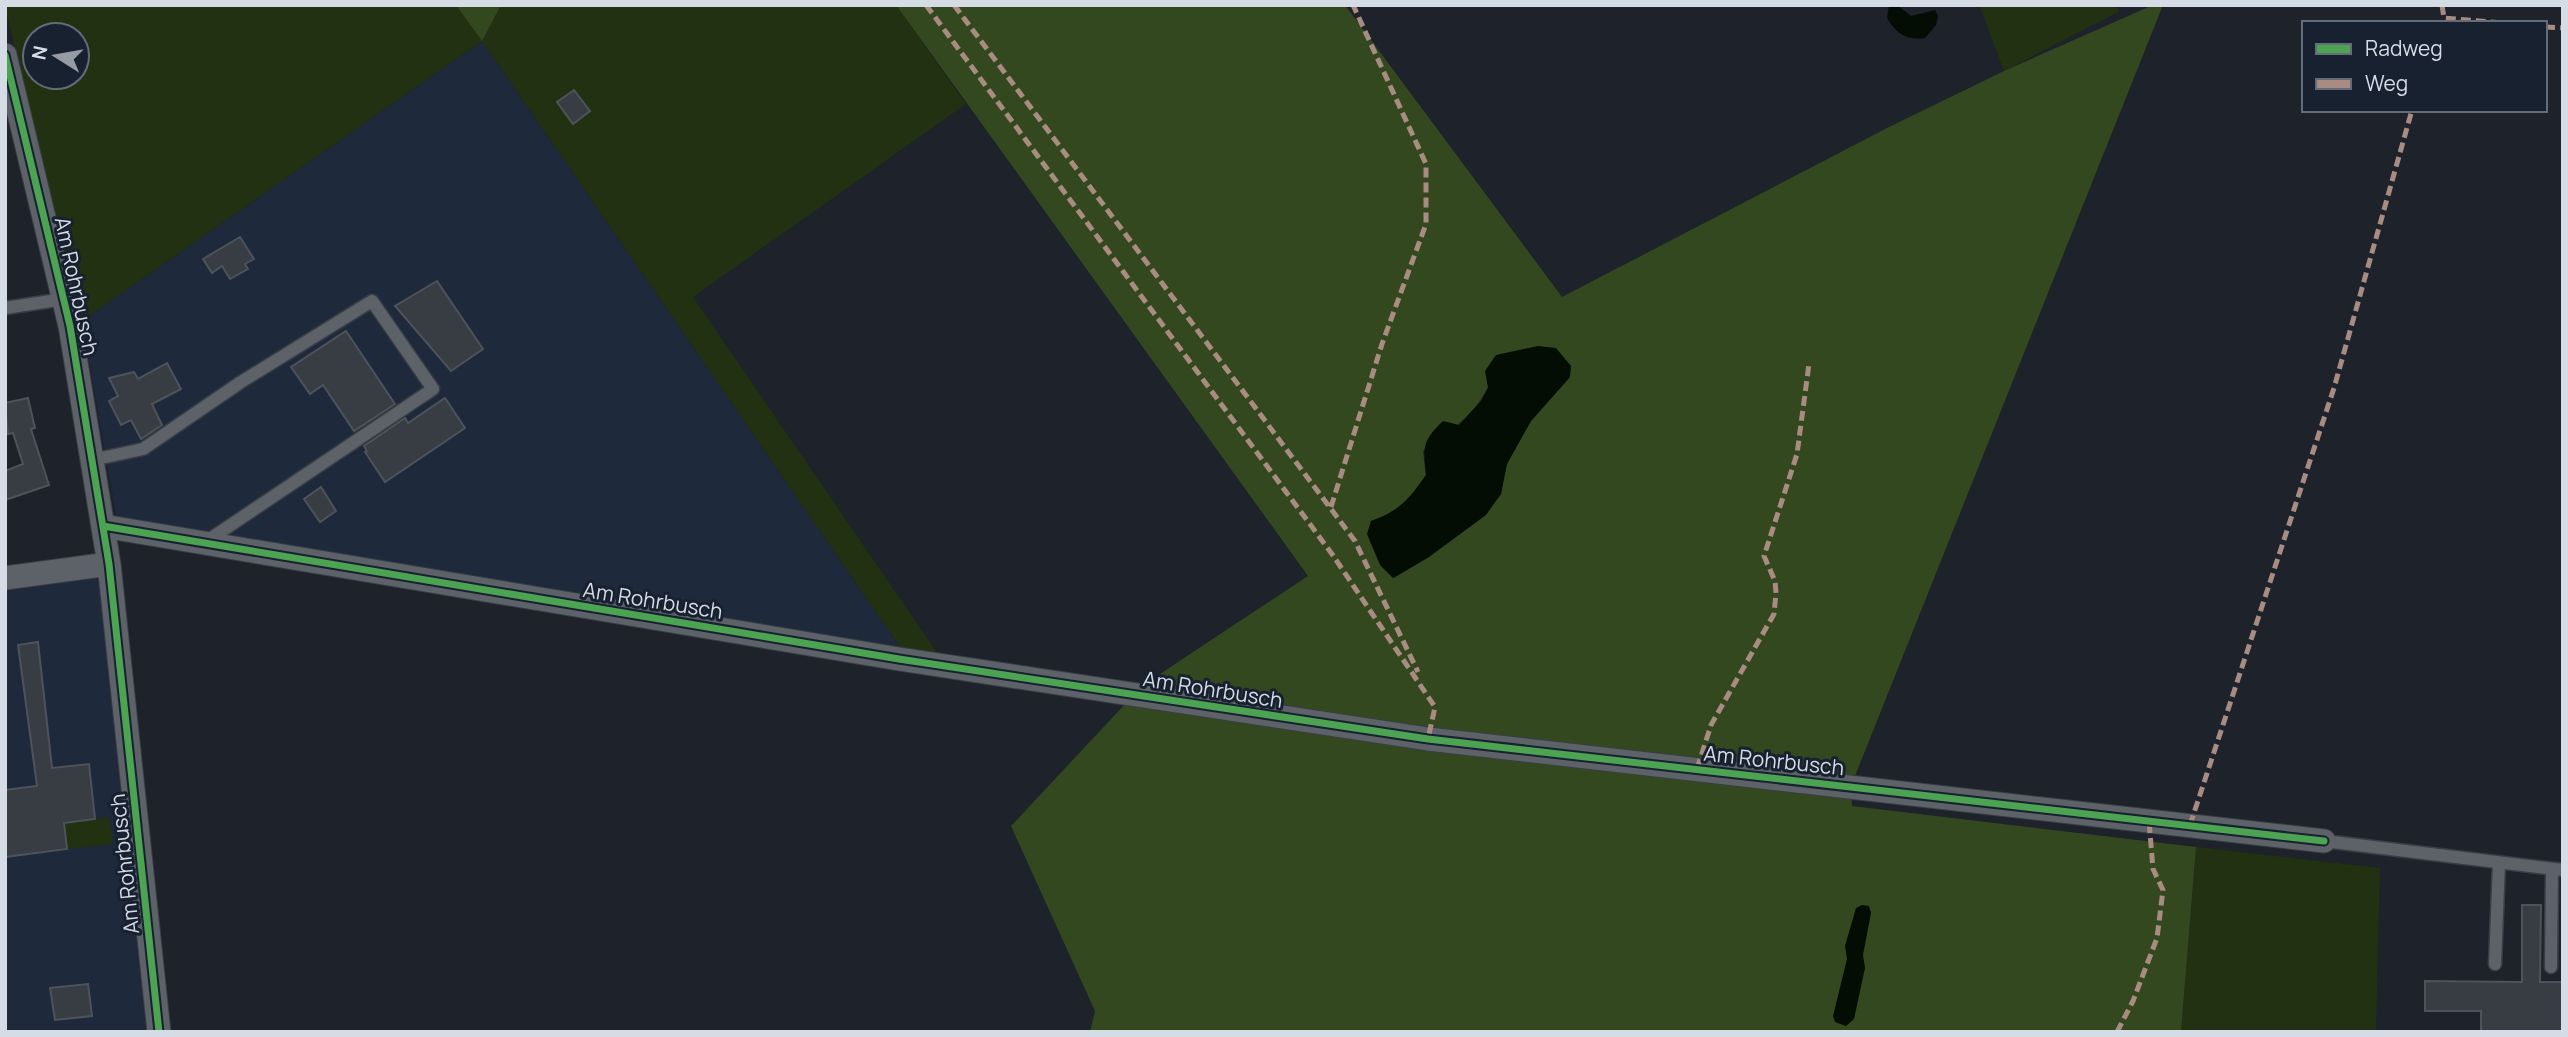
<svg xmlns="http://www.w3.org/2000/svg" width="2568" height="1037" viewBox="0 0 2568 1037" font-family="Manrope,sans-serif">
  <rect width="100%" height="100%" fill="#1e222a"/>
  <path fill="#1e293b" d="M 482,41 L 900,647 L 117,520 L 82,321 Z
    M 99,576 L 147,1032 L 5,1032 L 5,589 Z"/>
  <path fill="#213111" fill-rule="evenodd" d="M 8,5 L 456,5 L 482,40 L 501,5 L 896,5 L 966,104 L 693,297 L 938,654 L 900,647 L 482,41 L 82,321 L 5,7 ZM 35,35 L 77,35 L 77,77 L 35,77 ZM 573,90 L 590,111 L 573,123 L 557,103 Z
    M 1979,5 L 2118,5 L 2118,12 L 2004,71 Z
    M 110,817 L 113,844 L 67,849 L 64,823 Z
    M 2196,847 L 2380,868 L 2376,1032 L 2181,1032 Z"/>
  <path fill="#344820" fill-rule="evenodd" d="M 456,5 L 501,5 L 482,41 Z
    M 896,5 L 1345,5 L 1562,297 L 1889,127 L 2004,71 L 2153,5 L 2163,5 L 1851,786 L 1852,806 L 2196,847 L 2181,1032 L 1090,1032 L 1095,1011 L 1011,826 L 1142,686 L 1308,576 ZM 1570,377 L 1531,421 L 1506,464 L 1501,494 L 1429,557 L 1394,578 L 1371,521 C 1400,511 1409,499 1426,475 L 1423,451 C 1449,432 1474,416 1488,387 Z"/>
  <path fill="#040d04" d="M 1889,5 L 1897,5 L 1911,16 L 1935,10 L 1938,16 L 1936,25 L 1925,38 C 1906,41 1896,33 1887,18 Z
    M 1538,346 L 1556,348 L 1571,366 L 1570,377 L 1531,421 L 1507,464 L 1501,494 L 1486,515 L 1429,557 L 1393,578 L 1380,565 L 1367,534 L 1371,521 C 1400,511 1409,499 1426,475 C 1423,448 1422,441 1443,421 L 1459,425 L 1481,401 L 1488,388 L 1485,371 L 1496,355 Z
    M 1862,905 L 1869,906 L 1871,913 L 1863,955 L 1865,968 L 1854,1019 L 1846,1026 L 1835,1022 L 1833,1016 L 1847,959 L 1845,946 L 1856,908 Z"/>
  <path fill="#383c43" stroke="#4e525a" stroke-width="2" d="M 574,90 L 590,111 L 573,124 L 557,102 Z
    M 240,237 L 254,259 L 245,264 L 248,269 L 230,279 L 222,266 L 212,273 L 203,259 Z
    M 437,281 L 483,349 L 451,371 L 395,306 Z
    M 346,331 L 395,404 L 354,431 L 323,385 L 310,394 L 291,367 Z
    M 167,363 L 181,389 L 152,404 L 162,425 L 141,439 L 131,420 L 121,425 L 109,401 L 118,396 L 109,378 L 134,372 L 138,379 Z
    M 28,398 L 35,428 L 31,429 L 49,485 L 5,500 L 5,471 L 23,464 L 13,433 L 8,434 L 5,403 Z
    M 445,398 L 465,428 L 385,482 L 365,452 L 367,451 L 364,446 L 405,418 L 408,423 Z
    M 321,487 L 336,511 L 320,522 L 304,499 Z
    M 38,642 L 52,768 L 89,764 L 95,819 L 64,823 L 67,849 L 5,857 L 5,790 L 37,786 L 18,645 Z
    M 2522,905 L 2541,905 L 2540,982 L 2563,982 L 2563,1032 L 2481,1032 L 2481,1011 L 2425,1011 L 2425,981 L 2522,982 Z
    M 88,984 L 92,1016 L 55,1020 L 50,988 Z"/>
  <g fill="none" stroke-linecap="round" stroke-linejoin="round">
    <defs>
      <path id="lane" d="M 5,308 L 64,299
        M 92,460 L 143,449 L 241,382 L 372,301 L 433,389 L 204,543
        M 2324,841 L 2563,870
        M 2495,964 L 2499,863
        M 2551,967 L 2552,869"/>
      <path id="street" d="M 5,55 L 70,326 L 109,564 L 159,1032
        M 103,526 L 899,659 L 1428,739 L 2324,841
        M 5,578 L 109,564"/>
    </defs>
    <use href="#lane" stroke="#3a3e44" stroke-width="15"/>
    <use href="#street" stroke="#3a3e44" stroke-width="25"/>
    <use href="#lane" stroke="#5d6168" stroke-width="12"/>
    <use href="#street" stroke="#5d6168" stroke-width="23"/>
    <path stroke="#a88b81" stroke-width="5" stroke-dasharray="10 5" stroke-linecap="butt" d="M 926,5 L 1332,554 L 1435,707 L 1428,739
      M 954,5 L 1355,541 L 1418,672
      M 2442,5 L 2444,18 L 2503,23
      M 2545,27 L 2563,28
      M 1331,507 L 1382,344 L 1426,224 L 1426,164 L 1353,5
      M 1697,769 L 1711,725 L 1774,614 L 1776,593 L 1775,581 L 1764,556 L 1797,454 L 1809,364
      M 2190,825 L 2334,388 L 2412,110
      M 2117,1032 L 2133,1001 L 2157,938 L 2163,890 L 2153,869 L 2149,821"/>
    <defs>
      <path id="cycleway" d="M 5,55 L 70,326 L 109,564 L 159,1032
        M 103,526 L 899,659 L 1428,739 L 2324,841"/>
    </defs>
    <use href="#cycleway" stroke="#182130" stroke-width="11"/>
    <use href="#cycleway" stroke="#4ca352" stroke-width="7"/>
  </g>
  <g text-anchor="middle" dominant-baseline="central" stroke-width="6" stroke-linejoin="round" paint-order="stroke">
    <g font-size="21" fill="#d6dce6" stroke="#182130">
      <text transform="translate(77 286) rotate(78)">Am Rohrbusch</text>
      <text transform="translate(653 600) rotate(9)">Am Rohrbusch</text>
      <text transform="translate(1213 689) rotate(9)">Am Rohrbusch</text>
      <text transform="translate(1774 760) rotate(6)">Am Rohrbusch</text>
      <text transform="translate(124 864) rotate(-96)">Am Rohrbusch</text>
    </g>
  </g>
  <rect width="2568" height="1037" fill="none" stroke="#d6dce6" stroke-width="14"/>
  <rect x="2302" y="21" width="245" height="91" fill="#182130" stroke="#646c79" stroke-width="2"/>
  <rect x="2316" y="44" width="35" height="10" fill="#4ca352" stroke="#646c79" stroke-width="2"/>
  <text x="2365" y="56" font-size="21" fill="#d6dce6">Radweg</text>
  <rect x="2316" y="79" width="35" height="10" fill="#a88b81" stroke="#646c79" stroke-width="2"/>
  <text x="2365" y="91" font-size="21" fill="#d6dce6">Weg</text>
  <g transform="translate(56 56) rotate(281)"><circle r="33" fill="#182130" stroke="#646c79" stroke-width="2"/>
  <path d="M0-5L12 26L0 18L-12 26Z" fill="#969ba4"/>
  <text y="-10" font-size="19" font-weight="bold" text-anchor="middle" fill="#d6dce6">N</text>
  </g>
</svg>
